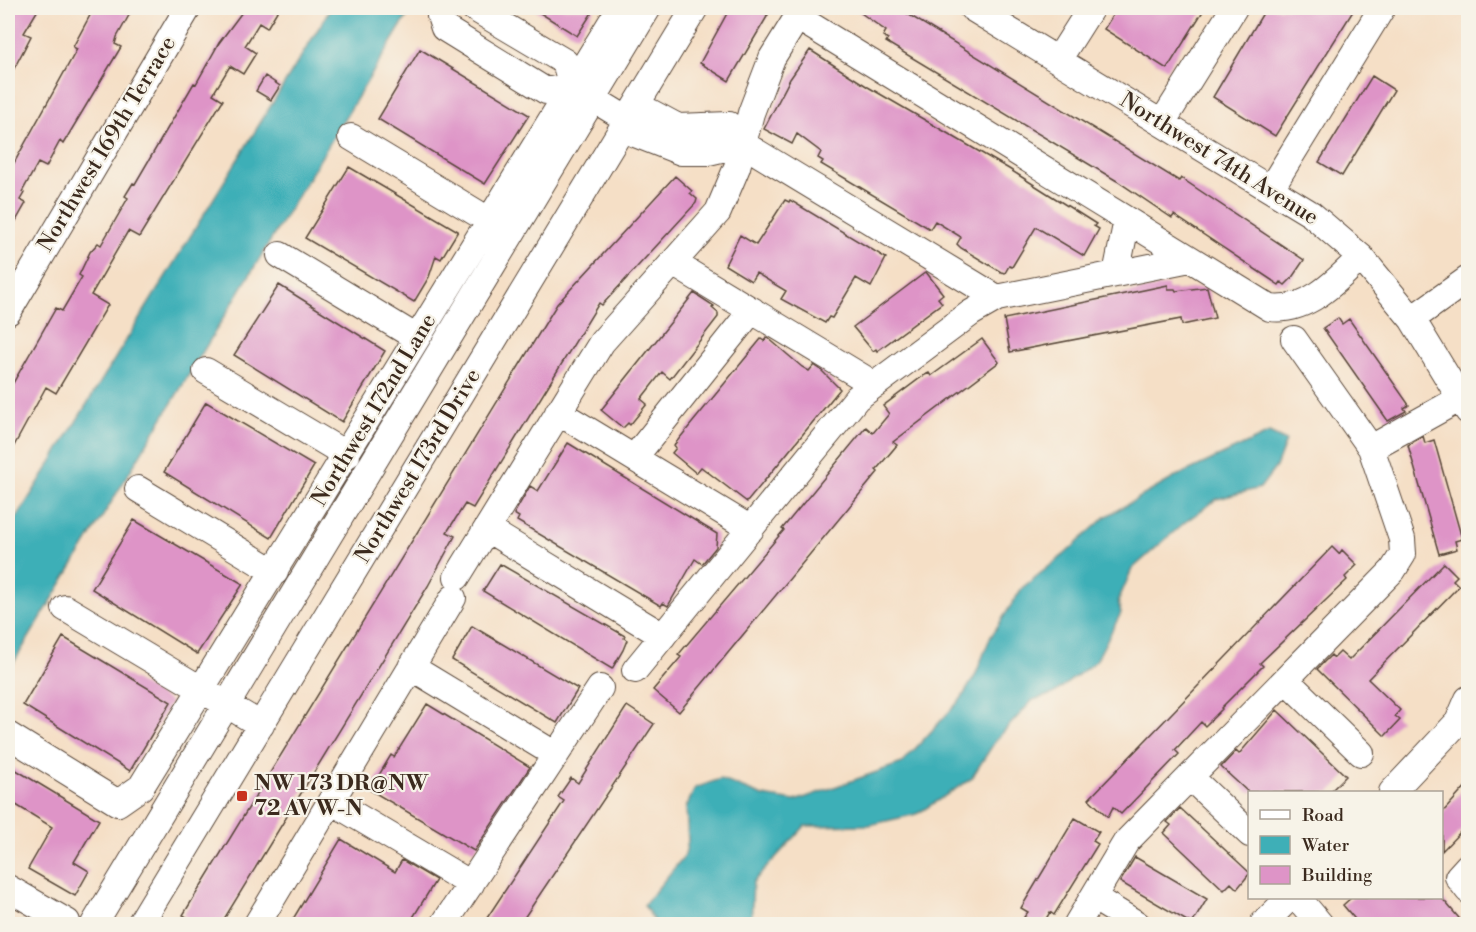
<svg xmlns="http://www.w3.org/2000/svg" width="1476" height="932" viewBox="0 0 1476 932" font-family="'Libre Bodoni',serif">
  <rect width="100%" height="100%" fill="#f7f3e8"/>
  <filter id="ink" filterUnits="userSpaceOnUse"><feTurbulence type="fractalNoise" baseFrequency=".0167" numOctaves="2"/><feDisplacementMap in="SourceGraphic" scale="12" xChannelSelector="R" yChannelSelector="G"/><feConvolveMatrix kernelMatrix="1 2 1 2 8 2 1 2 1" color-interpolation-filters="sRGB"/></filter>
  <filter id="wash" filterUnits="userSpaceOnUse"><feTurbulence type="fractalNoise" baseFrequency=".008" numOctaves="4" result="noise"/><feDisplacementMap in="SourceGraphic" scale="24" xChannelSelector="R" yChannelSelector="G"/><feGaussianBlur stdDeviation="1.35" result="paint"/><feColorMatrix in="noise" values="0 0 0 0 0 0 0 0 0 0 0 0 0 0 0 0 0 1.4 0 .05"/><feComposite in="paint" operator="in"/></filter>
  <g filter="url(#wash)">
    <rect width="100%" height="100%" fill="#f5dfc6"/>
    <path fill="#3eafb7" stroke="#3c6c6a" stroke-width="1.5" d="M 331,8 L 412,8 L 8,672 L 8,532 Z
      M 1269,433 L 1286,441 L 1276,467 L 1260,488 L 1217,499 L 1184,523 L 1132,569 L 1118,601 L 1121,613 L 1096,661 L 1053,694 L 1033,700 L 996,740 L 971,779 L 917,814 L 869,825 L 805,826 L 753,882 L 751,924 L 656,924 L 644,905 L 685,855 L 688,841 L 686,808 L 695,788 L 720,779 L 763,796 L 795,801 L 902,763 L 961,699 L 975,676 L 990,638 L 1022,588 L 1066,553 L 1105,517 L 1179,475 Z"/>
    <g id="blocks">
      <path fill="#de94c7" d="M 10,8 L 39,8 L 24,33 L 31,36 L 8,80 L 8,13 Z
        M 94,8 L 133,8 L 117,37 L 115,44 L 121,47 L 63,144 L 60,141 L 46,167 L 38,163 L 22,192 L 24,193 L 20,200 L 26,203 L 8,235 L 8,174 L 77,49 L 73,47 Z
        M 245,8 L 279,8 L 267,28 L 259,23 L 245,46 L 256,53 L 243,74 L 230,66 L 213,94 L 223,100 L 139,237 L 128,231 L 91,295 L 108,305 L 56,393 L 46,387 L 8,457 L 8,392 L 56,308 L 62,311 L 82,277 L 79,275 L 90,252 L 98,243 L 101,245 L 128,198 L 125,196 L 133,183 L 135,184 L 194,83 L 196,84 L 219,43 Z
        M 532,8 L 595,8 L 577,36 Z
        M 730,8 L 755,8 L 768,15 L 729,81 L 700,63 Z
        M 854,8 L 898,8 L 1179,181 L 1181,178 L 1304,260 L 1291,279 L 1285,285 L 1281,282 L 1279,285 L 1174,215 L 1172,218 L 1117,181 L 886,42 L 888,39 L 883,36 L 886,31 Z
        M 1117,8 L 1205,8 L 1167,69 L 1104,29 Z
        M 1266,8 L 1355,8 L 1275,136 L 1213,97 Z
        M 420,49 L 529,115 L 485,184 L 378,119 Z
        M 810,50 L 868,87 L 1009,169 L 1096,224 L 1094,226 L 1099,229 L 1084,256 L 1036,227 L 1012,267 L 1009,266 L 1005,273 L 1001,272 L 961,248 L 957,244 L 961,237 L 935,221 L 930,229 L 821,164 L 823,161 L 818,158 L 821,152 L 797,134 L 792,144 L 764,129 L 790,79 Z
        M 265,76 L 280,86 L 271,100 L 256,91 Z
        M 1372,76 L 1394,90 L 1342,176 L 1319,162 Z
        M 349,167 L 458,231 L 441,259 L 436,256 L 429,277 L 414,302 L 305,238 Z
        M 675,176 L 692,191 L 690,193 L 697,199 L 696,203 L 602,305 L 599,303 L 473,508 L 465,504 L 447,532 L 455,536 L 428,586 L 221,924 L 198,924 L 183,915 L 557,304 Z
        M 785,200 L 789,202 L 790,200 L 886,258 L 871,287 L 856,278 L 832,318 L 829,317 L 825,323 L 781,299 L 786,291 L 756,273 L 751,281 L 725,265 L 740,235 L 756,245 Z
        M 926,272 L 943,294 L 938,298 L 942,303 L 877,351 L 876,349 L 873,351 L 853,327 Z
        M 279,285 L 385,351 L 342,422 L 234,355 Z
        M 1168,285 L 1168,289 L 1175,289 L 1176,291 L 1207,287 L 1215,318 L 1182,325 L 1181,319 L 1010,352 L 1004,319 Z
        M 694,293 L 714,306 L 712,308 L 718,313 L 718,317 L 670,379 L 662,372 L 641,399 L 647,404 L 630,425 L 628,423 L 623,428 L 601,410 Z
        M 1338,318 L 1342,324 L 1349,319 L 1409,405 L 1404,408 L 1406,411 L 1388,421 L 1323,328 Z
        M 767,337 L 802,367 L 809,371 L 814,365 L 820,369 L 840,389 L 747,502 L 701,467 L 696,473 L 672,453 L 676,448 L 674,445 L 761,339 L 764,341 Z
        M 982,339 L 999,362 L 893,442 L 897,445 L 876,470 L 878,472 L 679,712 L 653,690 L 681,657 L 678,655 L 784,530 L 782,529 L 866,427 L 873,433 L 889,414 L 883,406 L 923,376 L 929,373 L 931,376 Z
        M 206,402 L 314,466 L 271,538 L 164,472 Z
        M 1423,436 L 1425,443 L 1434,440 L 1462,539 L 1455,541 L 1457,549 L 1439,554 L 1408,445 Z
        M 568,443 L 717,534 L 716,547 L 702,564 L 695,559 L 668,606 L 663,603 L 661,606 L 517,521 L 519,517 L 514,514 L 530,486 L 538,491 Z
        M 134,520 L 243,584 L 197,654 L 92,589 Z
        M 1332,547 L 1339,554 L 1342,550 L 1357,565 L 1345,577 L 1347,580 L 1260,663 L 1263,666 L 1221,708 L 1222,709 L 1205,726 L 1201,722 L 1175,750 L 1179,754 L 1121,814 L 1113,807 L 1108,817 L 1089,799 Z
        M 1444,563 L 1457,576 L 1453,580 L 1459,586 L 1368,679 L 1400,710 L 1395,716 L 1400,720 L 1385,736 L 1317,669 L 1331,655 L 1334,658 L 1340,652 L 1349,660 Z
        M 500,564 L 625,636 L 624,638 L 627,640 L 623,650 L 612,669 L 483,591 Z
        M 472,626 L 578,689 L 557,723 L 452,660 Z
        M 63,637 L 171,702 L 130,771 L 23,705 Z
        M 427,704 L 530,767 L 474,851 L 370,790 L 391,755 L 394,757 Z
        M 627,706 L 654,724 L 520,924 L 483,924 L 564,801 L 558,797 L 571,778 L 578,783 Z
        M 1277,710 L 1346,776 L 1330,792 L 1248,792 L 1221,767 L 1236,751 L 1239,754 Z
        M 8,765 L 99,820 L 74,862 L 89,871 L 75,896 L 28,869 L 52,827 L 8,800 Z
        M 1468,784 L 1468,824 L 1442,851 L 1442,813 Z
        M 1180,808 L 1250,873 L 1237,889 L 1231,883 L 1224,890 L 1164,833 L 1171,825 L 1167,822 Z
        M 1075,818 L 1099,832 L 1093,841 L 1098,844 L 1054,915 L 1050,912 L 1043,924 L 1036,924 L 1024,917 L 1028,912 L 1021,908 Z
        M 341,839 L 395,872 L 402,860 L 436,880 L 409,924 L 290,924 Z
        M 1135,857 L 1207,899 L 1192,924 L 1120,882 Z
        M 1352,897 L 1441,897 L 1464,924 L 1359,924 L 1343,905 Z"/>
    </g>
  </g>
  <g filter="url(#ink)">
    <use href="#blocks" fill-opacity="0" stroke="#574537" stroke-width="1.5"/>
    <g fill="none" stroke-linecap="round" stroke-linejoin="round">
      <defs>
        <path id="minor" d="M 445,8 L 440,16 L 444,28 L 546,91 L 572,86 L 628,120
          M 474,8 L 565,62 L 572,86
          M 972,8 L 1311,214 L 1361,257 L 1412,319 L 1468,411
          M 797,17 L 1270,308 C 1306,313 1337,281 1361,257
          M 1058,60 L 1091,8
          M 628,120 L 650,112 L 678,127 L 729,125 L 743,144 L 997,298
          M 628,120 L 635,134 L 681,152 L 708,152 L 743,144
          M 1162,123 L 1234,8
          M 351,137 L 490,221
          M 1271,188 L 1382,8
          M 280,255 L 417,338
          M 673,263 L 875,385
          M 1116,274 L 1127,220
          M 8,312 L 188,8
          M 1412,319 L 1468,279
          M 206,371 L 347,455
          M 558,412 L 751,529
          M 1371,448 L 1461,398
          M 634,458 L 752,310
          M 138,489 L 275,572
          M 487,529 L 663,636
          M 457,577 L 602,342 L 718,212 L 737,167 L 751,113 L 772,58 L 803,8
          M 65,608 L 261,725
          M 411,667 L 556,755
          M 635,670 L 857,398 L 971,313 L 997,298 L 1190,259
          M 1286,680 L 1361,753
          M 8,735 L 118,803 L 141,787 L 620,8
          M 1190,777 L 1250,834
          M 1392,792 L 1458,722 L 1468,699
          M 331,801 L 471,884
          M 1468,866 L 1458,877 L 1468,890
          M 8,888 L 67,922
          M 1093,897 L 1137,924
          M 1298,898 L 1320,924
          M 94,924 L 648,8
          M 140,924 L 695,8
          M 257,924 L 453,598
          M 444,924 L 600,688
          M 1077,924 L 1126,842 L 1393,570 L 1403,554 L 1402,539 L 1371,448 L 1294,339
          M 1263,924 L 1289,898"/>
      </defs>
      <use href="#minor" stroke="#574537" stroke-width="28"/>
      <use href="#minor" stroke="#fff" stroke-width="26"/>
    </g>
  </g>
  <rect fill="#c8321e" stroke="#f7f3e8" stroke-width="2" x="236" y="790" width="12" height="12" rx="3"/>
  <g text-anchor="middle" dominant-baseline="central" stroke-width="4.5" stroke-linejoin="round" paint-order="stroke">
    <g font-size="22" fill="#3b2a1e" stroke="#f7f3e8">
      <text transform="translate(107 144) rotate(-59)">Northwest 169th Terrace</text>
      <text transform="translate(1219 159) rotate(32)">Northwest 74th Avenue</text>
      <text transform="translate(374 410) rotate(-59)">Northwest 172nd Lane</text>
      <text transform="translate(418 466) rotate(-59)">Northwest 173rd Drive</text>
    </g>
    <g font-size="22" font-weight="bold" fill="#3b2a1e" stroke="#f7f3e8" text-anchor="start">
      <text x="254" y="783">NW 173 DR@NW<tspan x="254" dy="25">72 AV W-N</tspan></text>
    </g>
  </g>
  <rect width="1476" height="932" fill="none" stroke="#f7f3e8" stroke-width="30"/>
  <rect x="1248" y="791" width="195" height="108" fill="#f7f3e8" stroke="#aca397" stroke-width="1.5"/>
  <rect x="1260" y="810" width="30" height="9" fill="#ffffff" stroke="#aca397" stroke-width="1.5"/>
  <text x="1302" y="821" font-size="18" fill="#3b2a1e">Road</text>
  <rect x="1260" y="836" width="30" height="18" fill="#3eafb7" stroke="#aca397" stroke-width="1.5"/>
  <text x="1302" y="851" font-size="18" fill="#3b2a1e">Water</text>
  <rect x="1260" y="866" width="30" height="18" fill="#de94c7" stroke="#aca397" stroke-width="1.5"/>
  <text x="1302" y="881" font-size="18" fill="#3b2a1e">Building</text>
</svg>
